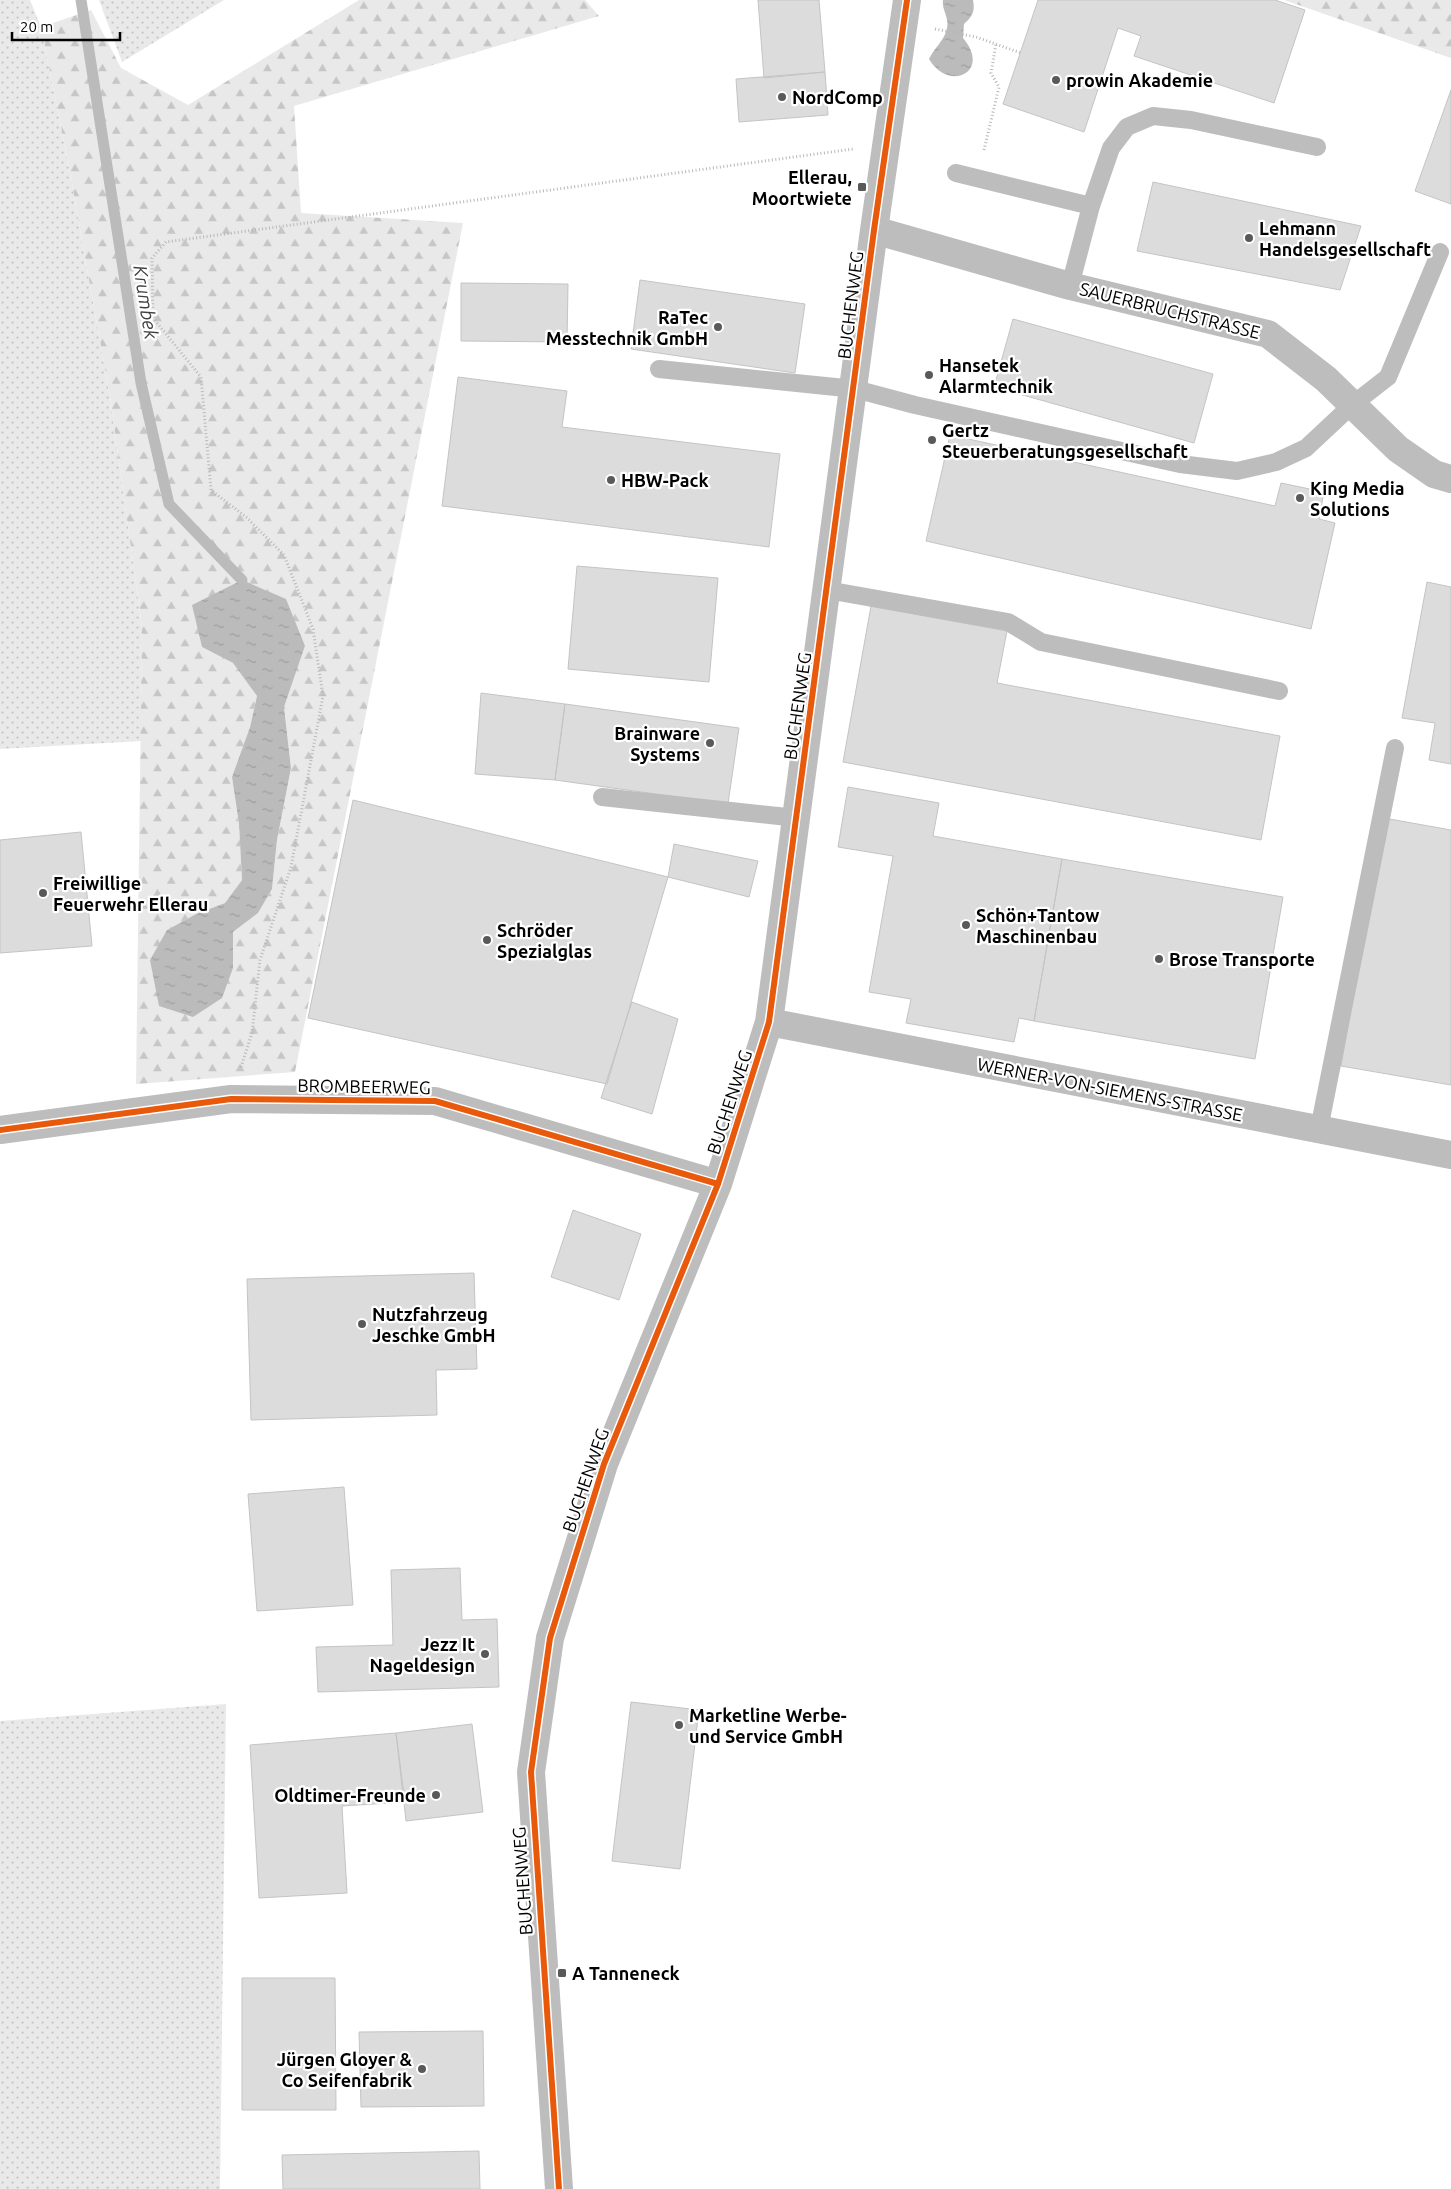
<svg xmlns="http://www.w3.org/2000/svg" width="1451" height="2189" viewBox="0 0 1451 2189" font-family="Ubuntu,sans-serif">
  <defs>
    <pattern id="grass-dots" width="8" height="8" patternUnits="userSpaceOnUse" patternTransform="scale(1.25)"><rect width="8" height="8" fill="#e9e9e9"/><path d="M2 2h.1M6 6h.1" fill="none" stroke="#c6c6c6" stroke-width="1.8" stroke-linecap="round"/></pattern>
    <pattern id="forest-firs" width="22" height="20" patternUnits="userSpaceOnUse" patternTransform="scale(1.25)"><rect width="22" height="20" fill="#e9e9e9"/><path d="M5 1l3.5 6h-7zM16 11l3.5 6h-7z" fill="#c6c6c6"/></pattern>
    <pattern id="water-ripples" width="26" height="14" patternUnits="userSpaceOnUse" patternTransform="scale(1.25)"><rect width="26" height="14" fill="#bbb"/><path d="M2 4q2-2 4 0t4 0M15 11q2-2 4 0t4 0" fill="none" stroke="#9f9f9f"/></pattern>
  </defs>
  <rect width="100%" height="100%" fill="#fff"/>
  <path fill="url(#grass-dots)" d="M 0,0 L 30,0 L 41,27 L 68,162 L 110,397 L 142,627 L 141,741 L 0,749 Z
    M 99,0 L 224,0 L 122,62 Z
    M 226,1704 L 220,2189 L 0,2189 L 0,1721 Z"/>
  <path fill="url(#forest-firs)" fill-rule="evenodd" d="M 359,0 L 585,0 L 599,16 L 294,106 L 301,213 L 463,223 L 295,1072 L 136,1084 L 142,627 L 110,397 L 68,162 L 41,27 L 91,10 L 121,68 L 188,105 ZM 305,646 L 284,707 L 291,768 L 277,840 L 272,889 L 258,913 L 233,932 L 233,968 L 167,930 L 196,914 L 225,903 L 242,880 L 239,824 L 232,777 L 250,727 L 257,696 L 233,663 L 202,647 Z
    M 1284,0 L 1451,0 L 1451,58 Z"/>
  <path fill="url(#water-ripples)" d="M 943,0 L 973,0 C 975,11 973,16 964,24 L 963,38 C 992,72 949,93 929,59 C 935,46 950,36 947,20 C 946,13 942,8 943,0 Z
    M 242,580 L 286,599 L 305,646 L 284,707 L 291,768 L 277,840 L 272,889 L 258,913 L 233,932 L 233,968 L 222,998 L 193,1017 L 159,1006 L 150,960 L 167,930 L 196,914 L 225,903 L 242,880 L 239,824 L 232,777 L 250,727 L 257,696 L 233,663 L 202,647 L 192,605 Z"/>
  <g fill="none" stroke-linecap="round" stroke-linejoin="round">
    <path stroke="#bbb" stroke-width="11" d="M 81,0 L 141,383 L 169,504 L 242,580"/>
  </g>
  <path fill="#dcdcdc" stroke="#c4c4c4" d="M 758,0 L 819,0 L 825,72 L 764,78 Z
    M 1038,0 L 1275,0 L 1305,10 L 1274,103 L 1134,56 L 1141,36 L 1118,28 L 1084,132 L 1003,104 Z
    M 825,72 L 828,115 L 739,122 L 736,79 Z
    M 1451,90 L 1451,204 L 1415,191 Z
    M 1153,182 L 1361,226 L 1340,290 L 1137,251 Z
    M 640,280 L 805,304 L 795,373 L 631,349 Z
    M 461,283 L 568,284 L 567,342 L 461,341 Z
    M 1013,319 L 1213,374 L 1194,443 L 994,387 Z
    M 458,377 L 567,391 L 562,427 L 780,454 L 769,547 L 442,506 Z
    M 950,435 L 1275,506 L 1281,483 L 1324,492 L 1319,519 L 1335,523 L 1311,629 L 926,541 Z
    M 577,566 L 718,578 L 709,682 L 568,669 Z
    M 1427,582 L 1451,587 L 1451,764 L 1429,760 L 1435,723 L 1402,718 Z
    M 871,606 L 1007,631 L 997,683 L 1280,736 L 1261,840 L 843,762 Z
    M 481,693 L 565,704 L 555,780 L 475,774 Z
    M 565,704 L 739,728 L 728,804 L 555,780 Z
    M 848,787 L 939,803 L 933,836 L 1062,859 L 1034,1021 L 1019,1018 L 1014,1042 L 906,1023 L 911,999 L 869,992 L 893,856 L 838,847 Z
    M 353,800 L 668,877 L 607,1084 L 308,1018 Z
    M 1384,818 L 1451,830 L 1451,1085 L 1341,1066 Z
    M 81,832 L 92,946 L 0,953 L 0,840 Z
    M 674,844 L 758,861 L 749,897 L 668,877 Z
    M 1062,859 L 1283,897 L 1255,1059 L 1034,1021 Z
    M 632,1002 L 678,1019 L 652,1114 L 601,1098 Z
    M 573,1210 L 641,1234 L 619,1300 L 551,1277 Z
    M 474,1273 L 477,1369 L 436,1370 L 437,1415 L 251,1420 L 247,1279 Z
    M 344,1487 L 353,1605 L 257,1611 L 248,1494 Z
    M 460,1568 L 462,1620 L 497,1619 L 499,1687 L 318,1692 L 316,1647 L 393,1645 L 391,1570 Z
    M 631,1702 L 699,1710 L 680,1869 L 612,1861 Z
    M 472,1724 L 483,1812 L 406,1821 L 396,1733 Z
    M 396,1733 L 405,1802 L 342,1806 L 347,1893 L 259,1898 L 250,1745 Z
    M 242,1978 L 335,1978 L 336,2110 L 242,2110 Z
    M 483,2031 L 484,2106 L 361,2107 L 359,2032 Z
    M 479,2151 L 480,2189 L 283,2189 L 282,2155 Z"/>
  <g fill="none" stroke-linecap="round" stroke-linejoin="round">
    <path stroke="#b8b8b8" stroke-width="3" stroke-dasharray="1 2.5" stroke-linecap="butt" d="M 935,29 L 976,37 L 1021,53
      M 984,150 L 999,87 L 991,73 L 996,44
      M 241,1067 L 252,1033 L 260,960 L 291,867 L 323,696 L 313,629 L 284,555 L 246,517 L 211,490 L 201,377 L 153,318 L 152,258 L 166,242 L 853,149"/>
    <path stroke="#bdbdbd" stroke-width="18" d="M 956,173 L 1091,206
      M 1070,286 L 1091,206 L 1111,148 L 1127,127 L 1153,116 L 1191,120 L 1317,147
      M 659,369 L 855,389 L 915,405 L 1180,464 L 1237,471 L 1276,462 L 1306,448 L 1352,405 L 1388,377 L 1440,252
      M 827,590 L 1008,622 L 1041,642 L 1279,691
      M 602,797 L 797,818
      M 1319,1129 L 1395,748"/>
    <path stroke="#bdbdbd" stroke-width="28" d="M 874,230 L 1070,286 L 1268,334 L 1326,379 L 1398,449 L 1434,474 L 1451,479
      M 769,1022 L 1451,1155
      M 0,1130 L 231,1099 L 435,1101 L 718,1184
      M 559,2189 L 531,1772 L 550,1638 L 604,1464 L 718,1184 L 769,1022 L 874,230 L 907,0"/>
    <defs>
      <path id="cycleway" d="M 0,1130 L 231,1099 L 435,1101 L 718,1184
        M 559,2189 L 531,1772 L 550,1638 L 604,1464 L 718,1184 L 769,1022 L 874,230 L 907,0"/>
    </defs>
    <use href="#cycleway" stroke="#fff" stroke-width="9"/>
    <use href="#cycleway" stroke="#e8590c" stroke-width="6"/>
  </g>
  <g fill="#595959" stroke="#fff" stroke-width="2">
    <circle cx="1056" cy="80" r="5"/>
    <circle cx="782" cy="97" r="5"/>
    <rect x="857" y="182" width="10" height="10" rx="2.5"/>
    <circle cx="1249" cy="238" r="5"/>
    <circle cx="718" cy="327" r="5"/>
    <circle cx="929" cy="375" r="5"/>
    <circle cx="932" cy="440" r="5"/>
    <circle cx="611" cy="480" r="5"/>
    <circle cx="1300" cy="498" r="5"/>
    <circle cx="710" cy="743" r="5"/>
    <circle cx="43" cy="893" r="5"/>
    <circle cx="966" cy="925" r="5"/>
    <circle cx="487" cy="940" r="5"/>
    <circle cx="1159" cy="959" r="5"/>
    <circle cx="362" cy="1324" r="5"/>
    <circle cx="485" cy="1654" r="5"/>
    <circle cx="679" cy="1725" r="5"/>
    <circle cx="436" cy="1795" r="5"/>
    <rect x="557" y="1968" width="10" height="10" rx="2.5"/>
    <circle cx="422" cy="2069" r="5"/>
  </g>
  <g text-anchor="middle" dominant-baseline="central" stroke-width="4.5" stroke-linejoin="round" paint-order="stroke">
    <g font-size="18" font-weight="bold" fill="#000" stroke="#fff" text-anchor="start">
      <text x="1066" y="80">prowin Akademie</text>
      <text x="792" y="97">NordComp</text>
      <text x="852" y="177" text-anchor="end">Ellerau,<tspan x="852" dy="21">Moortwiete</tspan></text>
      <text x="1259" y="228">Lehmann<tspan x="1259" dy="21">Handelsgesellschaft</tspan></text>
      <text x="708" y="317" text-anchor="end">RaTec<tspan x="708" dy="21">Messtechnik GmbH</tspan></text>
      <text x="939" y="365">Hansetek<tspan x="939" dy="21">Alarmtechnik</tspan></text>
      <text x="942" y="430">Gertz<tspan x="942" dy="21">Steuerberatungsgesellschaft</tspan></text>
      <text x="621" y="480">HBW-Pack</text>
      <text x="1310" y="488">King Media<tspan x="1310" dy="21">Solutions</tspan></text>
      <text x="700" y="733" text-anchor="end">Brainware<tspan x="700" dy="21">Systems</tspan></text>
      <text x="53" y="883">Freiwillige<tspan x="53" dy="21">Feuerwehr Ellerau</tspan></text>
      <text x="976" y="915">Schön+Tantow<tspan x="976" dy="21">Maschinenbau</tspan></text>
      <text x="497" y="930">Schröder<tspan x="497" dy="21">Spezialglas</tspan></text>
      <text x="1169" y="959">Brose Transporte</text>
      <text x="372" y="1314">Nutzfahrzeug<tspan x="372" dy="21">Jeschke GmbH</tspan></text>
      <text x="475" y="1644" text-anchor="end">Jezz It<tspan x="475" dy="21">Nageldesign</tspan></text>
      <text x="689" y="1715">Marketline Werbe-<tspan x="689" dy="21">und Service GmbH</tspan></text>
      <text x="426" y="1795" text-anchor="end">Oldtimer-Freunde</text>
      <text x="572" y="1973">A Tanneneck</text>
      <text x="412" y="2059" text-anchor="end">Jürgen Gloyer &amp;<tspan x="412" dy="21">Co Seifenfabrik</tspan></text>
    </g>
    <g font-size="18" fill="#000" stroke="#fff">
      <text transform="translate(850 305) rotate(-83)">BUCHENWEG</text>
      <text transform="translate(1170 310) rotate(14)">SAUERBRUCHSTRASSE</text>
      <text transform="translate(797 706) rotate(-82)">BUCHENWEG</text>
      <text transform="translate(364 1086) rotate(1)">BROMBEERWEG</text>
      <text transform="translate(1110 1089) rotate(11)">WERNER-VON-SIEMENS-STRASSE</text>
      <text transform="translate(729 1102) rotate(-72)">BUCHENWEG</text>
      <text transform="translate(585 1480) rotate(-71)">BUCHENWEG</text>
      <text transform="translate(522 1881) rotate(-94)">BUCHENWEG</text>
    </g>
    <g font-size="19" font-style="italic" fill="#3f3f3f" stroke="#fff">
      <text transform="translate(146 302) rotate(81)">Krumbek</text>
    </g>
  </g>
  <path d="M12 32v8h108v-8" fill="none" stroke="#000000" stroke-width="2.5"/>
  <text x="20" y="32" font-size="15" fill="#000000" stroke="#ffffff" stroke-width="4" paint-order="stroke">20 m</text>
</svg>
